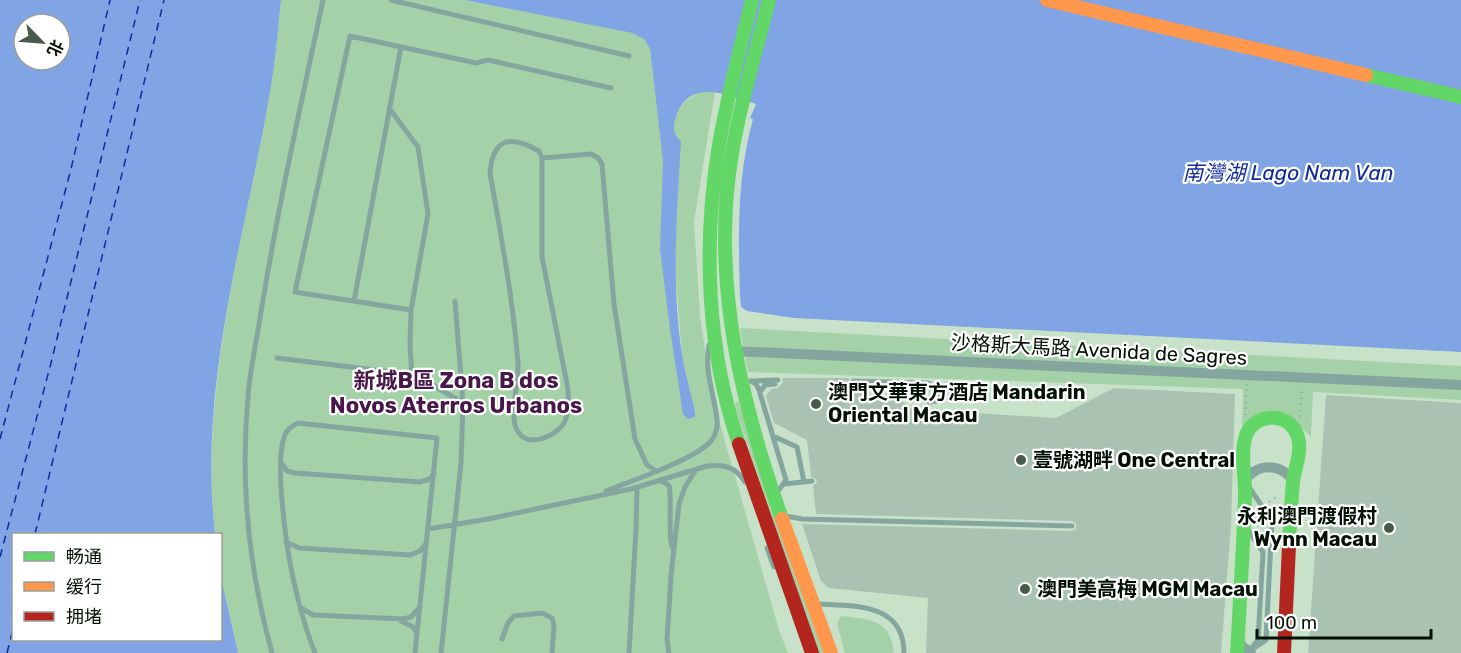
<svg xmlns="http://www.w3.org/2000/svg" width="1461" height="653" viewBox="0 0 1461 653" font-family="Rubik,'Noto Sans SC',sans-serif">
  <rect width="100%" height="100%" fill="#c8e2ca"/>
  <path fill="#a5d1a8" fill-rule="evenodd" d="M 281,0 L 465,0 L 632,33 L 644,39 L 650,49 L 659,125 L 674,122 C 680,103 693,89 715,92 L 694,222 L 700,316 L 712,396 L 779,630 L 788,653 L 238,653 L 221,577 L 220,534 L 215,534 C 199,381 246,235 271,86 C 276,57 278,28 281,0 ZM 681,142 L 676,224 L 676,283 L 682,354 L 695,412 L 664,277 Z
    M 740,328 L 1461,366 L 1461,400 L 1313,392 L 1311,437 L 1298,424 L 1286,417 L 1242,430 L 1243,389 L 748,372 Z
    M 738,401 L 739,403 L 824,653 L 818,653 L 735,407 L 736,402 Z
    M 845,616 C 873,620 890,620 894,653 L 845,653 L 837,623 L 840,617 Z"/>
  <path fill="#80a4e4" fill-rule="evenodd" d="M 0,0 L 281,0 C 278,28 276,57 271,86 C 246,237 198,379 215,534 L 14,534 L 14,640 L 220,640 L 221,577 L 238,653 L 0,653 ZM 24,24 L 60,24 L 60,60 L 24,60 Z
    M 465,0 L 1461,0 L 1461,352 L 794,318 L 747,311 L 741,307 L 740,295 C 738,236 737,177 753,119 L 750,118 L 756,104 C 727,95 689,77 676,117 C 672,128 674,134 681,142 C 677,212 671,284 682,354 C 685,373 691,393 695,412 L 695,417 L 688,419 L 683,414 L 670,329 L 660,249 L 663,161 L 650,49 L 644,39 L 632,33 Z"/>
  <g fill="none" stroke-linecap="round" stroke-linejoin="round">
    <path stroke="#11299f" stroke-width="1.5" stroke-dasharray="8 6" stroke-linecap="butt" d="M 0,439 L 71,169 L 110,0
      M 35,534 L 164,0
      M 0,557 L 51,363 L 140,0
      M 7,653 L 14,625"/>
  </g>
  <path fill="#aac2b2" d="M 782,378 L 849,378 L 849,383 L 852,388 L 861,389 L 870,397 L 898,397 L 911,409 L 1056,418 L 1114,388 L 1235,394 L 1231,526 L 1221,653 L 926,653 L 928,598 L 829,588 L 821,581 L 802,524 L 1072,531 L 1076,529 L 1076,524 L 1072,521 L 816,514 L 813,486 L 816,483 L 817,480 L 811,476 L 807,440 L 774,423 L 766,396 L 771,389 L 778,388 L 783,382 Z
    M 1326,395 L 1461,403 L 1461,653 L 1308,653 Z"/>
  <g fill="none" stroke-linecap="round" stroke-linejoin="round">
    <path stroke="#8faba0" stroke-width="2" stroke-dasharray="1.5 4.5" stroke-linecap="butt" d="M 1245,415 L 1247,384
      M 1300,417 L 1302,387
      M 1269,502 L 1275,498 L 1280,499"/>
    <path stroke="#84a69f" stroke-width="5" d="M 391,0 L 629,56
      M 389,108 L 418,147 L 428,214 L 411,310 L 410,345 L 412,377
      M 542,158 L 539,151 C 511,135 493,137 490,173 C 501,236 513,299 518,363 C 519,381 509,416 517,430 C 527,450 558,436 565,421 C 569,411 568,399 568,389 L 542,257 L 542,158 L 591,154 L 598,158 L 602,164 L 614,304 L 635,439 L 647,465 L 656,471
      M 354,301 L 401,47
      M 411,310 L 295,292 L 350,36 L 476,63 L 488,60 L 611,88
      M 277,358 L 400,373 L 433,385 L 463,403
      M 751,381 L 756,384 L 759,390 L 786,480 L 776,494
      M 752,381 L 778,380
      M 853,381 L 928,383 L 937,388 L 939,397 L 937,401 L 929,402 L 913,394 L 889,387 L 855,384
      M 760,392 L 765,385 L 775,384
      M 773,436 L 797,447 L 804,482
      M 282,464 L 287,471 L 295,473 L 420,482 L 430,479 L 434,473
      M 660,481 C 663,482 667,483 669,486 C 672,493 668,534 672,547
      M 785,484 L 812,481
      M 1249,487 L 1272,521 L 1266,640 L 1250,651
      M 606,491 C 631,481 694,460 711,441 C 716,435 718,426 717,419 C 714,394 704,370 709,345
      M 786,516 L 802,519 L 1072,526
      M 428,529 L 488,519 L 631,489 L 707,466 C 724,464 736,467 745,482
      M 1248,530 L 1263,552 L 1258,640 L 1253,646
      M 286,542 L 299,548 L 410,555 L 420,551 L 426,544
      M 767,548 L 774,567
      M 818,604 C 855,606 904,603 904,653
      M 301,608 L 313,615 L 404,619 L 411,617 L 420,607
      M 401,621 L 413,627 L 417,633
      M 502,639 L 508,623 L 514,616 L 542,613 L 552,618 L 554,626 L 552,653
      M 272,653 C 249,570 240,483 248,397 C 250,368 257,340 261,312 C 278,207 301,104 323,0
      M 315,653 C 307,633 301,612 296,591 C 288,559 273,463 285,435 C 287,429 292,426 298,423 L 437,438 L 415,653
      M 441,653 L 461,463 L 463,403 L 455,301
      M 629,653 L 636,529 L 637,488
      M 669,653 L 667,640 L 671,575 L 679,504 L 685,487 L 695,471"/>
    <path stroke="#84a69f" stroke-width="10" d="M 734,351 L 1461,385
      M 1246,479 C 1259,463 1281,463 1293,481
      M 1237,639 L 1242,646 L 1251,653"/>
    <path stroke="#63d668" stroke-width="14" d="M 769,0 C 755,56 736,117 729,174 C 714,292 743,408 782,519
      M 1366,75 L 1461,97
      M 739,444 C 707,351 703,248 718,151 C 726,100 740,50 752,0
      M 1237,653 C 1240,601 1243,550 1245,498 C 1246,479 1240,457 1245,439 C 1251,412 1290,410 1298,437 C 1302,452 1295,467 1293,482 C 1291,503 1290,525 1289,546"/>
    <path stroke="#ff974d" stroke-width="14" d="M 1047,0 L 1366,75
      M 782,519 L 831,653"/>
    <path stroke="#b3261e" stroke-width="14" d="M 739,444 L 812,653
      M 1284,653 L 1289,546"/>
  </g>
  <g fill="#485a49" stroke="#fff" stroke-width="2">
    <circle cx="816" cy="404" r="6"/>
    <circle cx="1021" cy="460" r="6"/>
    <circle cx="1389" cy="528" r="6"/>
    <circle cx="1025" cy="589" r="6"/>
  </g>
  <g text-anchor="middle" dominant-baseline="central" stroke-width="4.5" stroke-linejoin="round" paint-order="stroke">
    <g font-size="20" fill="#031104" stroke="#fff">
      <text transform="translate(1099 350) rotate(3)">沙格斯大馬路 Avenida de Sagres</text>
    </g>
    <g font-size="20" font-weight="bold" fill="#031104" stroke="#fff" text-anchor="start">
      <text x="828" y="392">澳門文華東方酒店 Mandarin<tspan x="828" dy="23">Oriental Macau</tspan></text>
      <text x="1033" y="460">壹號湖畔 One Central</text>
      <text x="1377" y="516" text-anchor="end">永利澳門渡假村<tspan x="1377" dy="23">Wynn Macau</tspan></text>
      <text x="1037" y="589">澳門美高梅 MGM Macau</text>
    </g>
    <g font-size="21" font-style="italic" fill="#11299f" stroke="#fff">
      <text x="1288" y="172">南灣湖 Lago Nam Van</text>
    </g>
    <g font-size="22" font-weight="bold" fill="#471849" stroke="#fff">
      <text x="456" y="380">新城B區 Zona B dos<tspan x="456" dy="25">Novos Aterros Urbanos</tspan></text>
    </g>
  </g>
  <rect x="12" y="533" width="210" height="108" fill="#ffffff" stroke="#9aa09b" stroke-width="1.5"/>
  <rect x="24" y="552" width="30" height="9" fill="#63d668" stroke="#9aa09b" stroke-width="1.5"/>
  <text x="66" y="563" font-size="18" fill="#031104">畅通</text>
  <rect x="24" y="582" width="30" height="9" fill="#ff974d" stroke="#9aa09b" stroke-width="1.5"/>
  <text x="66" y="593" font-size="18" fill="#031104">缓行</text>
  <rect x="24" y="612" width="30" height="9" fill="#b3261e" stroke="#9aa09b" stroke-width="1.5"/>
  <text x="66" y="623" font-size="18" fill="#031104">拥堵</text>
  <g transform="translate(42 42) rotate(115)"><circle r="28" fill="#ffffff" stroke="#9aa09b" stroke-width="1.5"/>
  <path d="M0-4.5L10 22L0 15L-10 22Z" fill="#485a49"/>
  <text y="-9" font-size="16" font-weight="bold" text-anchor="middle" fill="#031104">北</text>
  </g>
  <path d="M1257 629v9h174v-9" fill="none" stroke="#031104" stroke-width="3"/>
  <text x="1266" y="629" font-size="18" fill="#031104" stroke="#ffffff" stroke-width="4.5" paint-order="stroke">100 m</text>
</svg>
